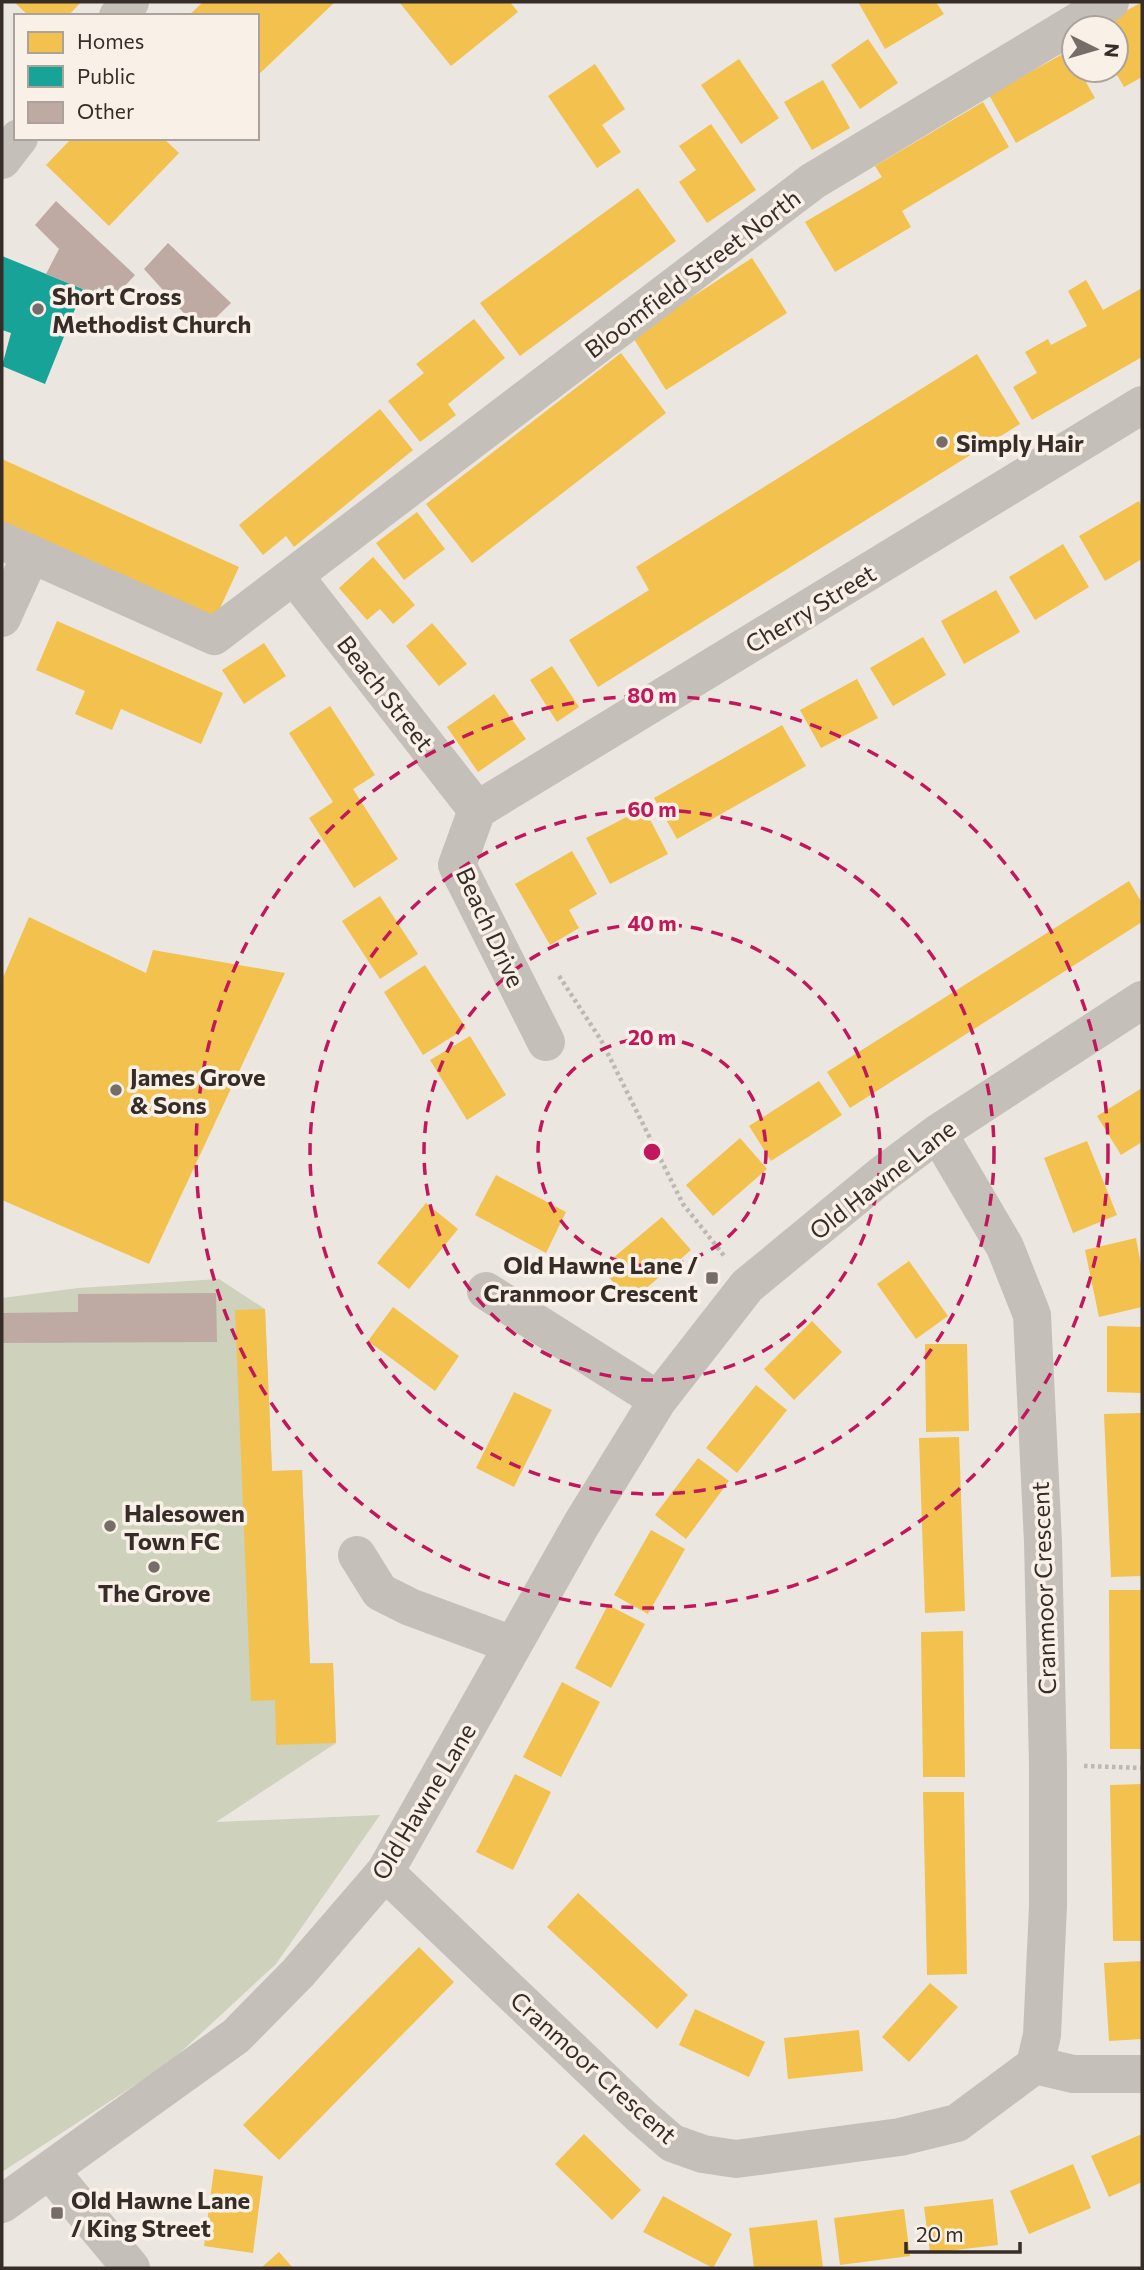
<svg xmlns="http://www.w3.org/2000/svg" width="1144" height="2270" viewBox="0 0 1144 2270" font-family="Commissioner,sans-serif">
  <rect width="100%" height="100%" fill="#ece6e1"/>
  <path fill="#ced1bc" d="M 219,1279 L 265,1309 L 272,1471 L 302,1470 L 310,1663 L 333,1663 L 336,1743 L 216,1822 L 380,1815 L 276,1964 L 170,2062 L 2,2172 L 2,1298 L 78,1288 Z"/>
  <path fill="#f2c14e" d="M 14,2 L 81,2 L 68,16 L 29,16 Z
    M 203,2 L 335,2 L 257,76 L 257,16 L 188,16 Z
    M 399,2 L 510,2 L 518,12 L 451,66 Z
    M 858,2 L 936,2 L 944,14 L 885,49 Z
    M 1142,2 L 1142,77 L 1124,87 L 1114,70 L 1116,28 L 1095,28 Z
    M 868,39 L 898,83 L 860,109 L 831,65 Z
    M 1068,51 L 1074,62 L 1074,70 L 1079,70 L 1095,98 L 1016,143 L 989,95 Z
    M 739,59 L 779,118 L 741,144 L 701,85 Z
    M 595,64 L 625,109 L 602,125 L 621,152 L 597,168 L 548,96 Z
    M 823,80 L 850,128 L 812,150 L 784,102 Z
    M 983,102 L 1009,147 L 902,211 L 911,227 L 835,272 L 805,222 L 882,177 L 875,166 Z
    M 711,124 L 756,190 L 707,223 L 679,182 L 696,170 L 679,146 Z
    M 72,138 L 163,138 L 179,153 L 109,226 L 46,165 Z
    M 638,188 L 676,241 L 520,356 L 480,303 Z
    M 752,258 L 787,313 L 666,390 L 632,336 Z
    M 1086,280 L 1103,310 L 1142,288 L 1142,357 L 1032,420 L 1013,387 L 1037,373 L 1025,352 L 1048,339 L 1051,345 L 1087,326 L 1068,291 Z
    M 474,319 L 505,358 L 448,404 L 456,415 L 420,442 L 388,401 L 424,373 L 416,364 Z
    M 621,353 L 666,413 L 472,563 L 426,504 Z
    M 977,354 L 1020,424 L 598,687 L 569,640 L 649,590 L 636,567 Z
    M 380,409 L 413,450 L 294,547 L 286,536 L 263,555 L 239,525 Z
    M 2,459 L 239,567 L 215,619 L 2,522 Z
    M 1139,501 L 1142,507 L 1142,559 L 1105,581 L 1079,536 Z
    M 417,512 L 445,549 L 404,580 L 376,543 Z
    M 1063,544 L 1089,587 L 1035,620 L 1009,577 Z
    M 373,557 L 415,605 L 393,624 L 380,609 L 367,620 L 339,588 Z
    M 996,590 L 1020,632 L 964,664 L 941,621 Z
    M 57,621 L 223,693 L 201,744 L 121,709 L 112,730 L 75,714 L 85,691 L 36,670 Z
    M 432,623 L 467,664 L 439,686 L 406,646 Z
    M 923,637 L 946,675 L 893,706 L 870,668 Z
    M 264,643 L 286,676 L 244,704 L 222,670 Z
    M 552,666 L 579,707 L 557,722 L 530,680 Z
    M 857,679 L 878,718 L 821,748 L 800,710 Z
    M 494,694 L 526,739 L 478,772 L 447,727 Z
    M 330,706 L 375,775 L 353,789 L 398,859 L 354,888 L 309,818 L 333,802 L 289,733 Z
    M 782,725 L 806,766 L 677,839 L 654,798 Z
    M 644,808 L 668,854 L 610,884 L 586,838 Z
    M 572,851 L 597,894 L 569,910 L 579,928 L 550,945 L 515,884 Z
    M 1129,881 L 1142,903 L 1142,922 L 850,1108 L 827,1072 Z
    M 380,896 L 418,954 L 380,979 L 342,921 Z
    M 29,917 L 146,973 L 153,950 L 285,973 L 149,1264 L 2,1200 L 2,980 Z
    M 425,965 L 466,1028 L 423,1055 L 384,992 Z
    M 470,1036 L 506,1095 L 467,1120 L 430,1060 Z
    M 819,1081 L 842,1115 L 771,1161 L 749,1126 Z
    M 1142,1088 L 1142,1142 L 1121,1155 L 1097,1116 Z
    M 740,1138 L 767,1169 L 713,1216 L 686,1185 Z
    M 1087,1141 L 1117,1215 L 1073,1233 L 1044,1158 Z
    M 496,1175 L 566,1212 L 546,1253 L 475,1215 Z
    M 426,1203 L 458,1229 L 409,1289 L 377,1263 Z
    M 662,1217 L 691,1250 L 630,1302 L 601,1268 Z
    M 1136,1238 L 1142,1270 L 1142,1307 L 1099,1317 L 1085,1250 Z
    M 909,1261 L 948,1316 L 916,1339 L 877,1284 Z
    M 393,1307 L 459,1356 L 435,1391 L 368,1341 Z
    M 265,1309 L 272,1471 L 302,1470 L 310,1664 L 333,1663 L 336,1743 L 276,1745 L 275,1700 L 251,1701 L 235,1310 Z
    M 812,1321 L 842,1352 L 794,1400 L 764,1369 Z
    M 1107,1326 L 1142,1327 L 1142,1393 L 1107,1392 Z
    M 925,1344 L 967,1344 L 969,1431 L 926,1432 Z
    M 756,1385 L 787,1410 L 737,1473 L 706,1448 Z
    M 514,1392 L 552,1410 L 514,1487 L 476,1468 Z
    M 1142,1413 L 1142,1576 L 1111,1577 L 1104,1414 Z
    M 959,1437 L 965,1611 L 925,1613 L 919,1438 Z
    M 698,1458 L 729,1481 L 686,1539 L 655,1515 Z
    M 651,1530 L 685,1549 L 648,1614 L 614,1595 Z
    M 1109,1590 L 1142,1590 L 1142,1749 L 1110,1749 Z
    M 608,1605 L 645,1624 L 611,1688 L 575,1668 Z
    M 963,1631 L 965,1777 L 923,1777 L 921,1632 Z
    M 562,1682 L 600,1702 L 561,1777 L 523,1757 Z
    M 515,1774 L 551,1792 L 513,1870 L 476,1852 Z
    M 1142,1784 L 1142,1941 L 1113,1941 L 1110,1785 Z
    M 923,1792 L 964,1792 L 967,1974 L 927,1975 Z
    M 578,1893 L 688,1995 L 657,2029 L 547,1927 Z
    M 419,1947 L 454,1982 L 279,2160 L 243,2125 Z
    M 1142,1961 L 1142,2039 L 1109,2041 L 1104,1963 Z
    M 930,1983 L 958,2007 L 909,2062 L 882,2037 Z
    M 695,2009 L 765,2042 L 749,2077 L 679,2045 Z
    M 859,2030 L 863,2071 L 788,2079 L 784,2038 Z
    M 584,2134 L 641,2190 L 612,2220 L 555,2164 Z
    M 1142,2134 L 1142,2182 L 1109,2197 L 1091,2156 Z
    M 1073,2164 L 1091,2208 L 1029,2234 L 1010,2191 Z
    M 214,2169 L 263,2176 L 253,2253 L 204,2246 Z
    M 663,2196 L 732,2234 L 713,2268 L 643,2232 Z
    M 993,2199 L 998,2245 L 930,2253 L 924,2207 Z
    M 904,2209 L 910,2256 L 840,2265 L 834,2218 Z
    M 817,2220 L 823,2267 L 754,2268 L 749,2228 Z
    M 279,2252 L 293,2268 L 261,2268 Z"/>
  <path fill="#17a398" d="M 2,256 L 83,289 L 45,384 L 2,366 L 11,333 L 2,330 Z"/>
  <path fill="#bfaaa3" d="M 56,201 L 135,275 L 111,301 L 99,287 L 90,299 L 83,289 L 46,274 L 59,249 L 35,225 Z
    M 168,243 L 231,303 L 198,335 L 190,320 L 144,269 Z
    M 216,1293 L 217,1342 L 2,1343 L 2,1313 L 78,1312 L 78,1294 Z"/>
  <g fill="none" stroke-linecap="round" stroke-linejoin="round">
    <path stroke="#beb7b2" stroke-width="4.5" stroke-dasharray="3.5 3.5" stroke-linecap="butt" d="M 559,976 L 601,1040 L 683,1204 L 725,1257
      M 1084,1766 L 1142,1768"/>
    <path stroke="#c5bfba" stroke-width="38" d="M 118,16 L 130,2
      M 2,160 L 19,138
      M 2,541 L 214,636 L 813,181 L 1110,2
      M 295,577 L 477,810
      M 2,618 L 31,554
      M 477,810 L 1142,405
      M 477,810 L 457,865 L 546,1042
      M 486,1291 L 658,1400
      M 357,1555 L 380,1592 L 410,1607 L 513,1645
      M 385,1872 L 641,2116 L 672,2143 L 703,2154 L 736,2159 L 900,2137 L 957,2123 L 1035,2065 L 1042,2035 L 1048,1906 L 1048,1765 L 1043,1542 L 1032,1315 L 1005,1247 L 938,1133
      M 1035,2065 L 1073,2074 L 1142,2074
      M 50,2171 L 131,2268
      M 2,2204 L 236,2036 L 298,1973 L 385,1872 L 581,1525 L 658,1400 L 747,1286 L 883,1174 L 938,1133 L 1142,1000"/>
  </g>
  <g fill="none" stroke="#c2185b" stroke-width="3.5" stroke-dasharray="12 9">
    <circle cx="652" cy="1152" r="114"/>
    <circle cx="652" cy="1152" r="228"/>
    <circle cx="652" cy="1152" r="342"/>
    <circle cx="652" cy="1152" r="456"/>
  </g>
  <g fill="#766d69" stroke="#f9f1e8" stroke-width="2.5">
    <circle cx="38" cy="309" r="7"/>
    <circle cx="942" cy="442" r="7"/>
    <circle cx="116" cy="1090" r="7"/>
    <rect x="705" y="1271" width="14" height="14" rx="3.5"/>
    <circle cx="110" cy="1526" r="7"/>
    <circle cx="154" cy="1567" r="7"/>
    <rect x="50" y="2206" width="14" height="14" rx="3.5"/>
  </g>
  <g text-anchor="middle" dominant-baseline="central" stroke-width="7" stroke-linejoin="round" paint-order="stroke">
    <g font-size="24" fill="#362c28" stroke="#f9f1e8">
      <text transform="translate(692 273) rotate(-37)">Bloomfield Street North</text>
      <text transform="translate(810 608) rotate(-31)">Cherry Street</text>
      <text transform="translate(386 693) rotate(52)">Beach Street</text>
      <text transform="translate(491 927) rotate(65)">Beach Drive</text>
      <text transform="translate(882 1179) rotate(-38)">Old Hawne Lane</text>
      <text transform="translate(1043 1588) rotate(-92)">Cranmoor Crescent</text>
      <text transform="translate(423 1801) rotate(-59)">Old Hawne Lane</text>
      <text transform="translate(594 2067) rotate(42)">Cranmoor Crescent</text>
    </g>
    <g font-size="24" font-weight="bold" fill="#362c28" stroke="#f9f1e8" text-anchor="start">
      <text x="52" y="295">Short Cross<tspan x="52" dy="28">Methodist Church</tspan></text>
      <text x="956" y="442">Simply Hair</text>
      <text x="130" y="1076">James Grove<tspan x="130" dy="28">&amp; Sons</tspan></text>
      <text x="698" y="1264" text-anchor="end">Old Hawne Lane /<tspan x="698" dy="28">Cranmoor Crescent</tspan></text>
      <text x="124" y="1512">Halesowen<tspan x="124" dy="28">Town FC</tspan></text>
      <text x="154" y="1592" text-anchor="middle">The Grove</text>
      <text x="71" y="2199">Old Hawne Lane<tspan x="71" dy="28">/ King Street</tspan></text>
    </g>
  </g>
  <circle cx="652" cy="1152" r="10" fill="#c2185b" stroke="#f9f1e8" stroke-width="3.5"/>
  <g font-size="21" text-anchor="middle" font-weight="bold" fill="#c2185b" stroke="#f9f1e8" stroke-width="7" stroke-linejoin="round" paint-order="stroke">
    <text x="652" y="703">80 m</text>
    <text x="652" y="817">60 m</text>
    <text x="652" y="931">40 m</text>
    <text x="652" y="1045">20 m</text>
  </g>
  <rect width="1144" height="2270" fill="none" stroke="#362c28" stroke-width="7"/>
  <rect x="14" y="14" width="245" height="126" fill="#f9f1e8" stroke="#aba29b" stroke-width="2"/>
  <rect x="28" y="32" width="35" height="21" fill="#f2c14e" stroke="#aba29b" stroke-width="2"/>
  <text x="77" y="49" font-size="21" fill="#362c28">Homes</text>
  <rect x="28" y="66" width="35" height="21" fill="#17a398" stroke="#aba29b" stroke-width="2"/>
  <text x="77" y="84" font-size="21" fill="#362c28">Public</text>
  <rect x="28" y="102" width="35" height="21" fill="#bfaaa3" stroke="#aba29b" stroke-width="2"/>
  <text x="77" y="119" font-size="21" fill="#362c28">Other</text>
  <g transform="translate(1095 49) rotate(95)"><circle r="33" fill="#f9f1e8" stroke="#aba29b" stroke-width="2"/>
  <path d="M0-5L12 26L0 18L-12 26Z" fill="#766d69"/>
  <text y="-10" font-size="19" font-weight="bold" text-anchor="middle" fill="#362c28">N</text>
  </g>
  <path d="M906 2242v10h114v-10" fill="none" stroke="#362c28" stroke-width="3.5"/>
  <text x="916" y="2242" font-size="21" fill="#362c28" stroke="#f9f1e8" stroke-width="5" paint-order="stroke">20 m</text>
</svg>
